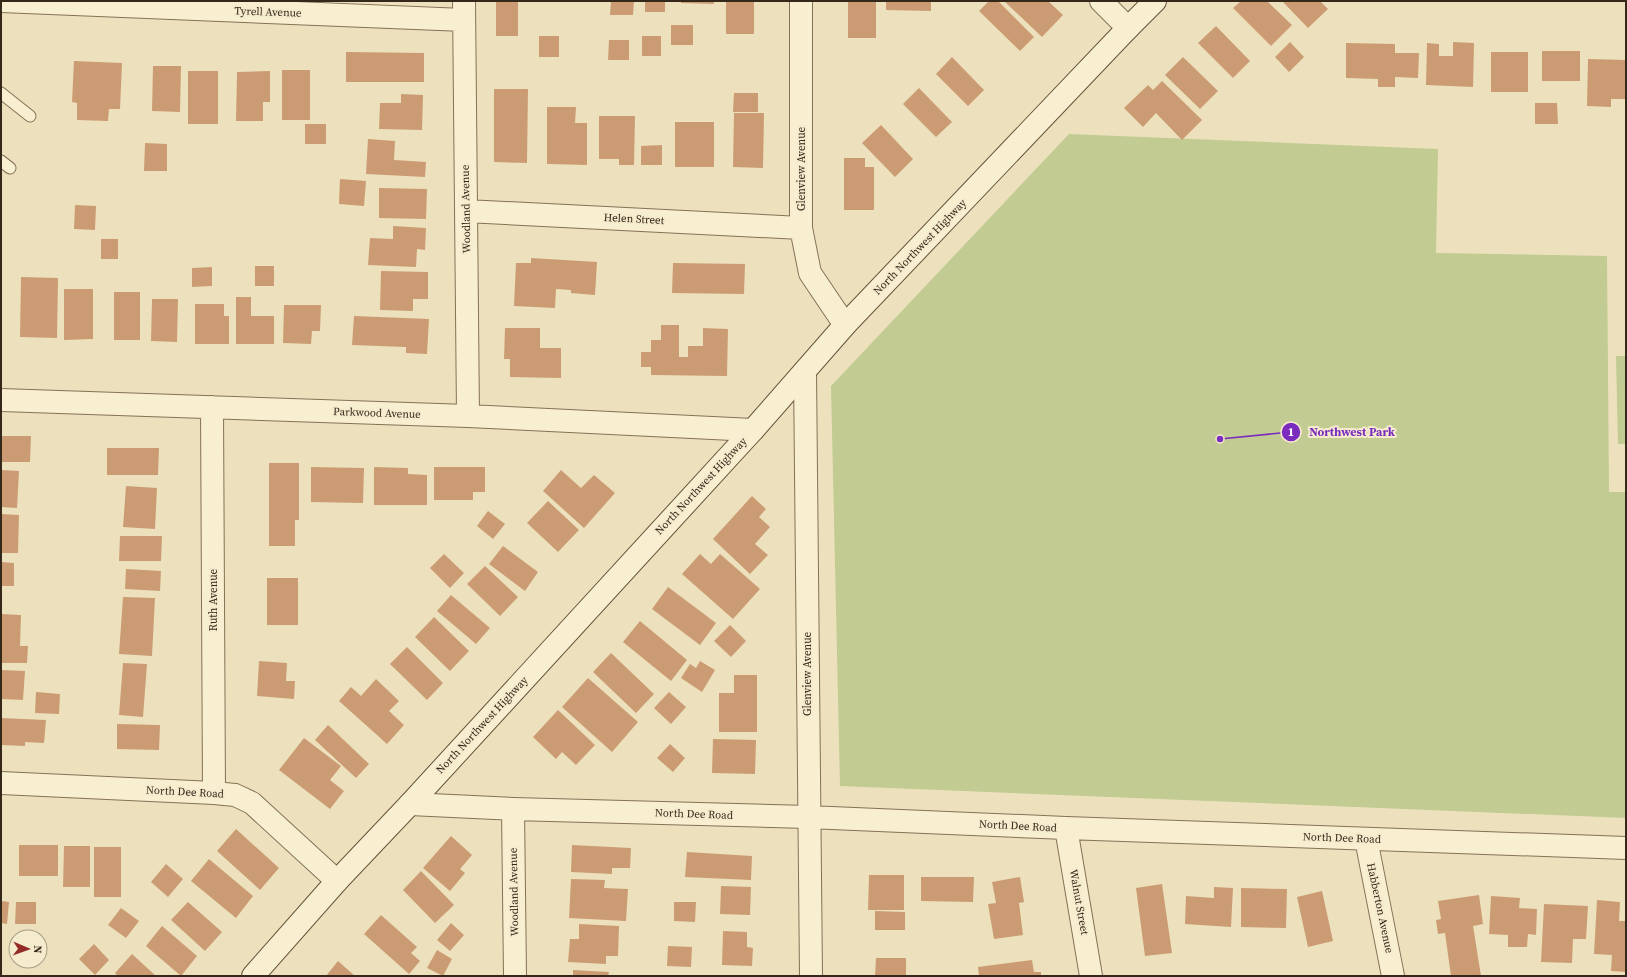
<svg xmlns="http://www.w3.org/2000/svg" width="1627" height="977" viewBox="0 0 1627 977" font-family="'Source Serif 4',serif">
  <rect width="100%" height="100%" fill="#ede1bd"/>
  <path fill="#c1cb92" d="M 1069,134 L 1438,149 L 1436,253 L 1607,256 L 1609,492 L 1626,492 L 1626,818 L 840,786 L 831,386 Z
    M 1616,356 L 1626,356 L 1626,444 L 1618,444 Z"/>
  <path fill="#cb9c73" d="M 496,1 L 518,1 L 518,36 L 496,36 Z
    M 611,1 L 634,1 L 633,15 L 610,15 Z
    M 645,1 L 665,1 L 665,12 L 645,12 Z
    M 681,1 L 714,1 L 714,4 L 681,3 Z
    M 726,1 L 754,1 L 754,34 L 726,34 Z
    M 848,1 L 876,1 L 876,38 L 848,38 Z
    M 886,1 L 931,1 L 931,11 L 886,10 Z
    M 989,1 L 998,1 L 1034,37 L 1020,51 L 979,11 Z
    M 1004,1 L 1048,1 L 1063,15 L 1042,37 Z
    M 1241,1 L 1267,1 L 1292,25 L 1271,46 L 1233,8 Z
    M 1282,1 L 1320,1 L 1328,9 L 1308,28 Z
    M 671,25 L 693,25 L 693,45 L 671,45 Z
    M 1216,26 L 1250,61 L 1233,78 L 1198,43 Z
    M 539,36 L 559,36 L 559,57 L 539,57 Z
    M 642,36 L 661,36 L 661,56 L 642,56 Z
    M 609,40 L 629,40 L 629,60 L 608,60 Z
    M 1290,42 L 1304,57 L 1289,72 L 1275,57 Z
    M 1453,42 L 1474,43 L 1473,87 L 1426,85 L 1427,43 L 1439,44 L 1439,56 L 1453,56 Z
    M 1346,43 L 1395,44 L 1395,53 L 1419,53 L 1418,78 L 1395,77 L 1395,87 L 1378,87 L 1378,79 L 1346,78 Z
    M 1542,51 L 1580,51 L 1580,81 L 1542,81 Z
    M 346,52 L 424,53 L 424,82 L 346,82 Z
    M 1491,52 L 1528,52 L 1528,92 L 1491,92 Z
    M 952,57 L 984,90 L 968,106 L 936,74 Z
    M 1183,57 L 1218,91 L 1200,109 L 1165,75 Z
    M 1588,59 L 1626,60 L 1626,99 L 1611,99 L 1611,107 L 1587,106 Z
    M 74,61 L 122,63 L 120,109 L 109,109 L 108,121 L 77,120 L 77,103 L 72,102 Z
    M 153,66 L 181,66 L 180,112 L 152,111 Z
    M 282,70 L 310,70 L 310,120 L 282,120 Z
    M 188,71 L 218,71 L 218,124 L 188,124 Z
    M 270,71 L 270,102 L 263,102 L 263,121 L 236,121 L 237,72 Z
    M 1162,81 L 1202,120 L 1182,140 L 1156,113 L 1143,127 L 1124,108 L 1148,85 L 1153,90 Z
    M 919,88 L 952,122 L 936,137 L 903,104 Z
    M 494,89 L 528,89 L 527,163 L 494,162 Z
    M 734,93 L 758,93 L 758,112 L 733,112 Z
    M 401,94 L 423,95 L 422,130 L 379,129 L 380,103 L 401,103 Z
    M 1535,103 L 1557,103 L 1558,124 L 1535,124 Z
    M 547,107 L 576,107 L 575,123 L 587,123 L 587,165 L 547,164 Z
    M 734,113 L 764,113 L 763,168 L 733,167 Z
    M 599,116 L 635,116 L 634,165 L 619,165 L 619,159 L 599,159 Z
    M 675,122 L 714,122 L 714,167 L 675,167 Z
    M 305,124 L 326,124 L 326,144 L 305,144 Z
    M 881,125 L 913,159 L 895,177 L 862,143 Z
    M 368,139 L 395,141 L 394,160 L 426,162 L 425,177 L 366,174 Z
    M 145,143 L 167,144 L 167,171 L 144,171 Z
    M 662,145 L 662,165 L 641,165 L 641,146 Z
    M 844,158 L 865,158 L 865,167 L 874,167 L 874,210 L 844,210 Z
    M 340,179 L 366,181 L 364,206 L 339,204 Z
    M 379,188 L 427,189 L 426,219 L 379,218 Z
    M 75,205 L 96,206 L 95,230 L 74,229 Z
    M 393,226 L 426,228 L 425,250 L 417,249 L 416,267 L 368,265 L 370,238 L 393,239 Z
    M 101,239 L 118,239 L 118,259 L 101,259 Z
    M 531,258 L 597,262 L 595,295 L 571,293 L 571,290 L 556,289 L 555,308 L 514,306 L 516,263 L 531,263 Z
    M 673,263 L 745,264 L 744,294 L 672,293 Z
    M 255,266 L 274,266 L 274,286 L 255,286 Z
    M 212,267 L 212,286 L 192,287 L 192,268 Z
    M 381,271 L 428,272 L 428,299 L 413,299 L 413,311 L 380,310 Z
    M 21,277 L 58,278 L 57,338 L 20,337 Z
    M 64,289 L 93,289 L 93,339 L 64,340 Z
    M 114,292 L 140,292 L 140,340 L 114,340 Z
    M 236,297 L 251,297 L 251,316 L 274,316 L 274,344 L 236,344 Z
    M 152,299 L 178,299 L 177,342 L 151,341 Z
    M 195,304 L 224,304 L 224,316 L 229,316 L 229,344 L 195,344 Z
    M 284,305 L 321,305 L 320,331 L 312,331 L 311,344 L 283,343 Z
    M 354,316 L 429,319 L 427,354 L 406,353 L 406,347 L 352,345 Z
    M 661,325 L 679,325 L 679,357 L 688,357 L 688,346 L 703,346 L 703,328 L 728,329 L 727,376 L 651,375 L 651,367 L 641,367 L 641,352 L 651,352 L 651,340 L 661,340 Z
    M 505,328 L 540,328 L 540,348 L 561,348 L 561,378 L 510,377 L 510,359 L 504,359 Z
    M 1,436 L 31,436 L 30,462 L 1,462 Z
    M 107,448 L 159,448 L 158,475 L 107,475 Z
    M 269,463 L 299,463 L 299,520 L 295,520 L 295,546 L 269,546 Z
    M 311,467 L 364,468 L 363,503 L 311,502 Z
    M 374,467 L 408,468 L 408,474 L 427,475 L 427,505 L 374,505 Z
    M 434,467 L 485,467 L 485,492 L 473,492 L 473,500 L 434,500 Z
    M 1,470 L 19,471 L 17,508 L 1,507 Z
    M 561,470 L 581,488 L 594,475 L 615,493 L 584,528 L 543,491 Z
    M 126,486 L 157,488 L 155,529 L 123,527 Z
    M 752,496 L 766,509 L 759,517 L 770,527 L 755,544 L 768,555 L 750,574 L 713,539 Z
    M 548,501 L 579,530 L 558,552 L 527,523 Z
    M 488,511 L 505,524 L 493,539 L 477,526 Z
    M 1,514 L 19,515 L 18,553 L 1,553 Z
    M 120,536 L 162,536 L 161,561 L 119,561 Z
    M 503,546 L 538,572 L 525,591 L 489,564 Z
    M 444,554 L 464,573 L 450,588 L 430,568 Z
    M 700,554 L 711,564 L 720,554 L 760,589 L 733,619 L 682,574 Z
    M 1,562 L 14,563 L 14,586 L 1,586 Z
    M 485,566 L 518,597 L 500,616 L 467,584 Z
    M 126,569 L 161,571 L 160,591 L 125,589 Z
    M 267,578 L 298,578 L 298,625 L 267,625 Z
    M 668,587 L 716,623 L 700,645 L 652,609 Z
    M 451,595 L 490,628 L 476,644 L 437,611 Z
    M 123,597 L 155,598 L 152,656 L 119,654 Z
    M 1,614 L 21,615 L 20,646 L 28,646 L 27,663 L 1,663 Z
    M 434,617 L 469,651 L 450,671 L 415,637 Z
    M 640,621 L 687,660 L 671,681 L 623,642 Z
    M 730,625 L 746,641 L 731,657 L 714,641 Z
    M 407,647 L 443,683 L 427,700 L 390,664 Z
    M 611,653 L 654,694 L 636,713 L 593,672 Z
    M 259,661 L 287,663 L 286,681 L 295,681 L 294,699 L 257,696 Z
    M 700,661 L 715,670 L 702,692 L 681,678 L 690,664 L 696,668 Z
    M 123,663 L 147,664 L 143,717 L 119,715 Z
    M 1,670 L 25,671 L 23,700 L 1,699 Z
    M 734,675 L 757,675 L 757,732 L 719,732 L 719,693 L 734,693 Z
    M 588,678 L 638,722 L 612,752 L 562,707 Z
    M 376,679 L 399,701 L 389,711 L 404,725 L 387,744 L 339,701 L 351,687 L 361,696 Z
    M 36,692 L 60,694 L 59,714 L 35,713 Z
    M 669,692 L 686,707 L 671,724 L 654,708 Z
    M 558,710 L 595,745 L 576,765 L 562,752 L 556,759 L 533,737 Z
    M 1,718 L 46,720 L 44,743 L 25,742 L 25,746 L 1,745 Z
    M 117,724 L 160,725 L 159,750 L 117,749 Z
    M 328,725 L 369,764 L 356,778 L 315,740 Z
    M 304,738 L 341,766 L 330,780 L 344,791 L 330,809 L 279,770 Z
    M 713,739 L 756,740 L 755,774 L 712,773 Z
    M 670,744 L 685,758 L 673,772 L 657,758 Z
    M 236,829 L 279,868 L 260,890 L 217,851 Z
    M 451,836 L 472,855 L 460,869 L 465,873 L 450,891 L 423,868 Z
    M 19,845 L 58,845 L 58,876 L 19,876 Z
    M 572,845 L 631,848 L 630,868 L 612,868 L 612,874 L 571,872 Z
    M 64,846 L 90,846 L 90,887 L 63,887 Z
    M 94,847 L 121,847 L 121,897 L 94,897 Z
    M 687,852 L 752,856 L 751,880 L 685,877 Z
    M 209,859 L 253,896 L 236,918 L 191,881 Z
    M 166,864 L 183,879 L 168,897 L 151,882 Z
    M 421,871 L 454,905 L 435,923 L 403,890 Z
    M 869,875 L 904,875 L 904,910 L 868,910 Z
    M 921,877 L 974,877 L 973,902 L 921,901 Z
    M 1020,877 L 1024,902 L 1019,903 L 1023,935 L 994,939 L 988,904 L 996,903 L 992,882 Z
    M 571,879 L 605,880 L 604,888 L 628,889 L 626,921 L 569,918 Z
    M 1162,884 L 1172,953 L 1145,956 L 1136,888 Z
    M 721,886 L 751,887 L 750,915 L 720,914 Z
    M 1214,887 L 1233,888 L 1231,927 L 1185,924 L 1186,896 L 1214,898 Z
    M 1241,888 L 1287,889 L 1286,928 L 1241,927 Z
    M 1322,891 L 1333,941 L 1308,947 L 1297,897 Z
    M 1479,895 L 1483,924 L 1473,926 L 1481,976 L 1451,976 L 1445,933 L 1438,934 L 1436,920 L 1441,919 L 1438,901 Z
    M 1491,896 L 1520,898 L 1519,908 L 1537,909 L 1536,935 L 1528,934 L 1527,947 L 1508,947 L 1508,935 L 1489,934 Z
    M 1597,900 L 1620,902 L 1619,921 L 1626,921 L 1626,972 L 1611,971 L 1612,955 L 1594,954 Z
    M 1,901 L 9,902 L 7,924 L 1,923 Z
    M 16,902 L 36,902 L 36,924 L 15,924 Z
    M 188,902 L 222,932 L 205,951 L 171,920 Z
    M 674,902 L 696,902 L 695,922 L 674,921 Z
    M 1544,904 L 1588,906 L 1586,939 L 1573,939 L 1572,963 L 1541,962 Z
    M 121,908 L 139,921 L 126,938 L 108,925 Z
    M 875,911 L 905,912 L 905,930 L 875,930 Z
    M 381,915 L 417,947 L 411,953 L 420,961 L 409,974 L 364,934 Z
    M 451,923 L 464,935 L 450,951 L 437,940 Z
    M 579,924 L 619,926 L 618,956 L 606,956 L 606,964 L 568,962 L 570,939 L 579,939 Z
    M 162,926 L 197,956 L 181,976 L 146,946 Z
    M 723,931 L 747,932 L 747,947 L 753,948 L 752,966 L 722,965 Z
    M 94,944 L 109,960 L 95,975 L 79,959 Z
    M 668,946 L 692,947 L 691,967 L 667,966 Z
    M 437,950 L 452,959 L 443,976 L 427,968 Z
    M 132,954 L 156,976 L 118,976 L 115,973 Z
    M 876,958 L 906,958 L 906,976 L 875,976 Z
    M 1032,960 L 1034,972 L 1041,972 L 1041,976 L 979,976 L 978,967 Z
    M 338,961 L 355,976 L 326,976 Z
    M 573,970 L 609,972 L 608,976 L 573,976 Z"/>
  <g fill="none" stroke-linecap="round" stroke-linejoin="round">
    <defs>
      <path id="service" d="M 1,93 L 30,116
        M 1,161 L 10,168"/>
      <path id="minor" d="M 1,1 L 464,20
        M 464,1 L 468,416
        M 801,1 L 801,228 L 810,273 L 845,325
        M 1101,1 L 1128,28
        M 466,211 L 801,228
        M 805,371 L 811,976
        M 1,400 L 468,416 L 753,430
        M 212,407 L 214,793
        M 410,804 L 513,809 L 808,817 L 1066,828 L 1626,848
        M 513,809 L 515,976
        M 1066,828 L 1091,976
        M 1366,839 L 1393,976"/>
      <path id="tertiary" d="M 1,783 L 214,793 L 235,795 L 252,803 L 337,881"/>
      <path id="secondary" d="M 253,976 L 337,881 L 410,804 L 753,430 L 845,325 L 1128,28 L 1155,1"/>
    </defs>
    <use href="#service" stroke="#857157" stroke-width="13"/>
    <use href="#minor" stroke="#857157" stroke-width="24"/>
    <use href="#tertiary" stroke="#857157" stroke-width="24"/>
    <use href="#secondary" stroke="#66523a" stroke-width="24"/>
    <use href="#service" stroke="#f8eed0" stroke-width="11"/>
    <use href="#minor" stroke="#f8eed0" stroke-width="22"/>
    <use href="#tertiary" stroke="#f8eed0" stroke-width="22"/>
    <use href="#secondary" stroke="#f8eed0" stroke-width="22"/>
  </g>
  <g text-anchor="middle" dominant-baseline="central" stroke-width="4" stroke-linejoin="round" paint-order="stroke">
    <g font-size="11" fill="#34281b" stroke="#f5ebcd">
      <text transform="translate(268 12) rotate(2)">Tyrell Avenue</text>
      <text transform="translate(801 169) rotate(-90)">Glenview Avenue</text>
      <text transform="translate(466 209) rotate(-91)">Woodland Avenue</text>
      <text transform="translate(634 219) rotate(3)">Helen Street</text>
      <text transform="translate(920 247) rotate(-46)">North Northwest Highway</text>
      <text transform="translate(377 413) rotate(2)">Parkwood Avenue</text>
      <text transform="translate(701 486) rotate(-47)">North Northwest Highway</text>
      <text transform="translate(213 600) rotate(-90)">Ruth Avenue</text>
      <text transform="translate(807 674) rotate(-90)">Glenview Avenue</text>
      <text transform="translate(482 725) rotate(-47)">North Northwest Highway</text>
      <text transform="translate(185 792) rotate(3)">North Dee Road</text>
      <text transform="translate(694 814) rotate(2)">North Dee Road</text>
      <text transform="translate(1018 826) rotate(3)">North Dee Road</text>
      <text transform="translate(1342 838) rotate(2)">North Dee Road</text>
      <text transform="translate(514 892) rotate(-91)">Woodland Avenue</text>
      <text transform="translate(1079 902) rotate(80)">Walnut Street</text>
      <text transform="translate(1380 908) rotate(78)">Habberton Avenue</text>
    </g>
  </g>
  <path fill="none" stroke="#7b2cbf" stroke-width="1.5" d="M1220 439L1291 432"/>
  <g fill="#7b2cbf" stroke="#f5ebcd" stroke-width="1.5">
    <circle cx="1220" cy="439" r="4"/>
    <circle cx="1291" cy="432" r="10"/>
  </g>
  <g font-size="12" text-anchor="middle" font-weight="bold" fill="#fff">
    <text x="1291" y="436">1</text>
  </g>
  <g font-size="12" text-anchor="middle" font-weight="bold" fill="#7b2cbf" stroke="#f5ebcd" stroke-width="4" stroke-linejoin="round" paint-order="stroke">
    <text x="1352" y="436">Northwest Park</text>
  </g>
  <rect width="1627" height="977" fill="none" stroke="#34281b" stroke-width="4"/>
  <g transform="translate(28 949) rotate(92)"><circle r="19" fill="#f5ebcd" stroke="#a89d86"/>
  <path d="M0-3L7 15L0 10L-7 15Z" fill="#932c27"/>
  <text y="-6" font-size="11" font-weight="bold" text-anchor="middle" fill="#34281b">N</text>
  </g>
</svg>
